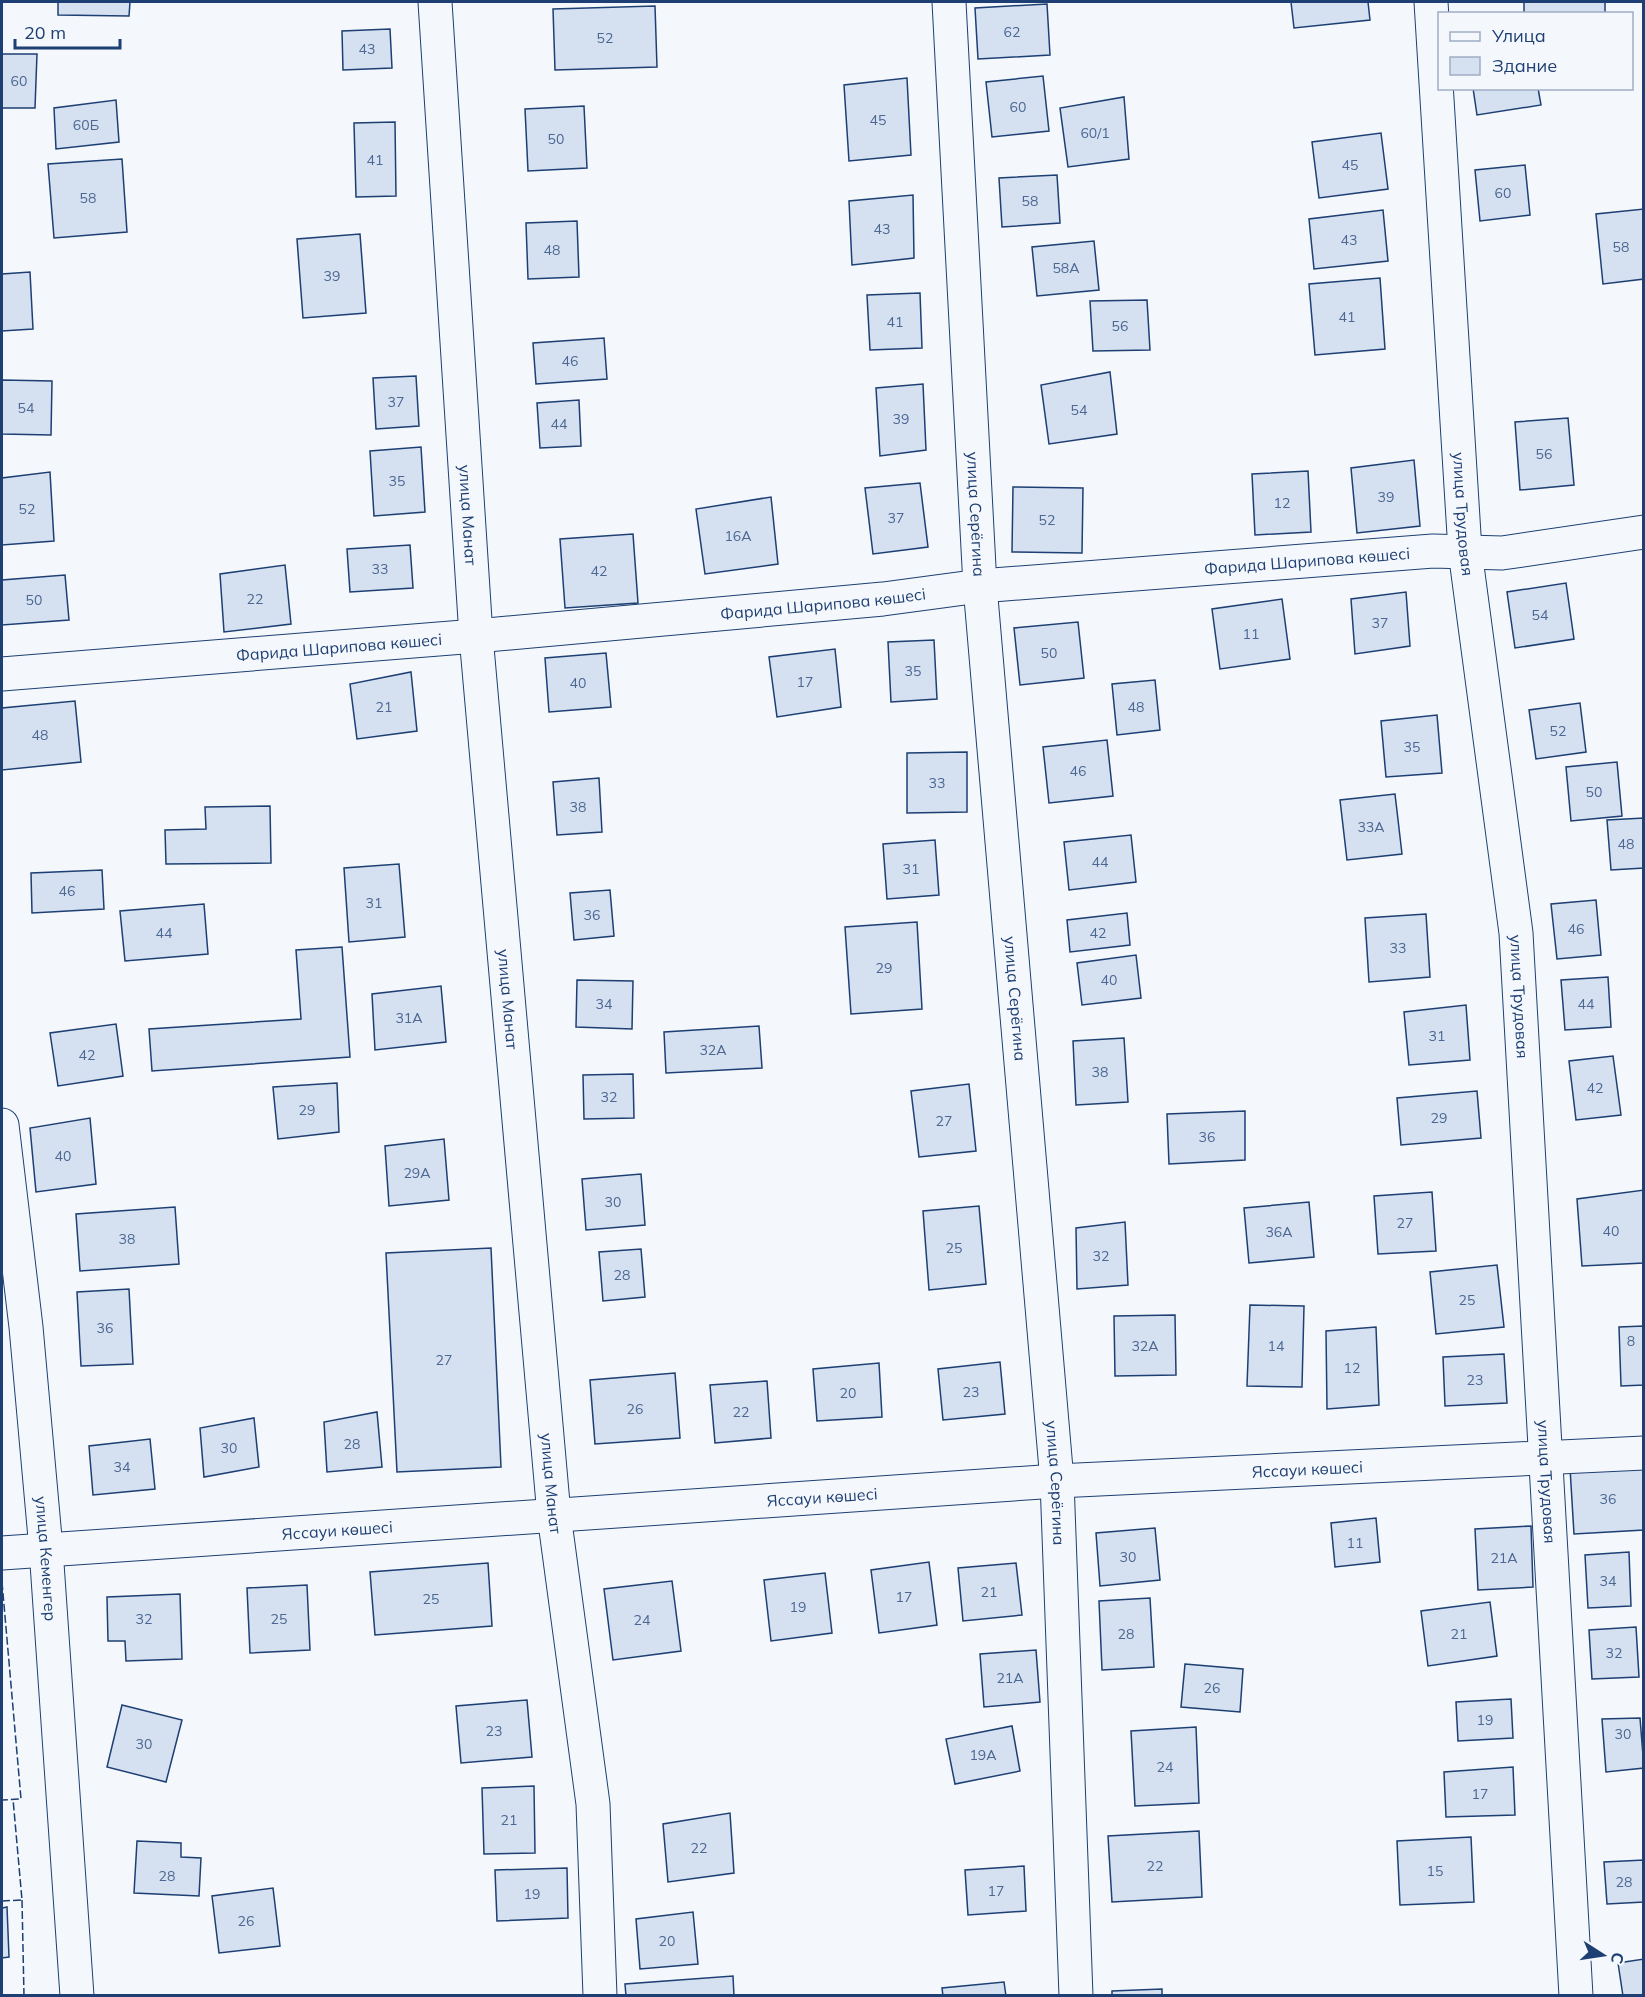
<svg xmlns="http://www.w3.org/2000/svg" width="1645" height="1997" viewBox="0 0 1645 1997" font-family="Mulish,sans-serif">
  <rect width="100%" height="100%" fill="#f4f7fb"/>
  <path fill="#d5e0f0" stroke="#1d3f73" stroke-width="1.5" d="M 58,2 L 130,2 L 129,16 L 58,15 Z
    M 1291,2 L 1368,2 L 1370,20 L 1294,28 Z
    M 1524,2 L 1605,2 L 1605,14 L 1524,14 Z
    M 1047,4 L 1050,55 L 978,59 L 975,8 Z
    M 655,6 L 657,67 L 555,70 L 553,9 Z
    M 390,29 L 392,68 L 343,70 L 342,31 Z
    M 2,54 L 37,54 L 35,108 L 2,108 Z
    M 1043,76 L 1049,131 L 992,137 L 986,82 Z
    M 907,78 L 911,155 L 849,161 L 844,85 Z
    M 1473,88 L 1538,88 L 1541,105 L 1477,115 Z
    M 1124,97 L 1129,159 L 1068,167 L 1060,108 Z
    M 116,100 L 119,142 L 56,149 L 54,108 Z
    M 584,106 L 587,168 L 528,171 L 525,109 Z
    M 395,122 L 396,196 L 356,197 L 354,123 Z
    M 1381,133 L 1388,189 L 1319,198 L 1312,142 Z
    M 122,159 L 127,232 L 54,238 L 48,164 Z
    M 1525,165 L 1530,215 L 1480,221 L 1475,170 Z
    M 1057,175 L 1060,223 L 1002,227 L 999,178 Z
    M 913,195 L 914,258 L 852,265 L 849,201 Z
    M 1644,209 L 1644,279 L 1603,284 L 1596,214 Z
    M 1383,210 L 1388,261 L 1314,269 L 1309,219 Z
    M 577,221 L 579,277 L 528,279 L 526,223 Z
    M 360,234 L 366,313 L 303,318 L 297,239 Z
    M 1094,241 L 1099,290 L 1037,296 L 1032,247 Z
    M 30,272 L 33,329 L 2,331 L 2,274 Z
    M 1380,278 L 1385,349 L 1315,355 L 1309,284 Z
    M 920,293 L 922,348 L 870,350 L 867,295 Z
    M 1147,300 L 1150,350 L 1093,351 L 1090,301 Z
    M 604,338 L 607,379 L 536,384 L 533,343 Z
    M 1110,372 L 1117,434 L 1049,444 L 1041,385 Z
    M 416,376 L 419,426 L 376,429 L 373,378 Z
    M 2,380 L 52,381 L 51,435 L 2,434 Z
    M 923,384 L 926,450 L 880,456 L 876,388 Z
    M 579,400 L 581,446 L 540,448 L 537,403 Z
    M 1568,418 L 1574,485 L 1520,490 L 1515,422 Z
    M 421,447 L 425,512 L 374,516 L 370,451 Z
    M 1414,460 L 1420,526 L 1357,533 L 1351,468 Z
    M 1308,471 L 1311,532 L 1255,535 L 1252,474 Z
    M 50,472 L 54,541 L 2,545 L 2,478 Z
    M 920,483 L 928,547 L 873,554 L 865,488 Z
    M 1013,487 L 1083,488 L 1082,553 L 1012,552 Z
    M 771,497 L 778,564 L 705,574 L 696,509 Z
    M 633,534 L 638,603 L 565,608 L 560,539 Z
    M 410,545 L 413,588 L 350,592 L 347,549 Z
    M 285,565 L 291,624 L 224,632 L 220,574 Z
    M 65,575 L 69,620 L 2,625 L 2,580 Z
    M 1566,583 L 1574,639 L 1515,648 L 1507,592 Z
    M 1406,592 L 1410,646 L 1355,654 L 1351,599 Z
    M 1282,599 L 1290,659 L 1220,669 L 1212,609 Z
    M 1078,622 L 1084,678 L 1020,685 L 1014,628 Z
    M 934,640 L 937,699 L 891,702 L 888,642 Z
    M 835,649 L 841,707 L 777,717 L 769,657 Z
    M 606,653 L 611,707 L 549,712 L 545,658 Z
    M 411,672 L 417,731 L 357,739 L 350,684 Z
    M 1155,680 L 1160,730 L 1117,735 L 1112,684 Z
    M 75,701 L 81,762 L 2,770 L 2,708 Z
    M 1580,703 L 1586,752 L 1536,759 L 1529,710 Z
    M 1437,715 L 1442,773 L 1386,777 L 1381,721 Z
    M 1107,740 L 1113,796 L 1049,803 L 1043,747 Z
    M 967,752 L 967,812 L 907,813 L 907,753 Z
    M 1617,762 L 1622,816 L 1571,821 L 1566,767 Z
    M 599,778 L 602,832 L 557,835 L 553,782 Z
    M 1395,794 L 1402,854 L 1347,860 L 1340,800 Z
    M 270,806 L 271,863 L 166,864 L 165,830 L 206,829 L 205,807 Z
    M 1644,818 L 1644,868 L 1611,870 L 1607,820 Z
    M 1131,835 L 1136,882 L 1069,890 L 1064,842 Z
    M 935,840 L 939,895 L 887,899 L 883,844 Z
    M 399,864 L 405,937 L 349,942 L 344,868 Z
    M 102,870 L 104,909 L 32,913 L 31,873 Z
    M 610,890 L 614,936 L 574,940 L 570,893 Z
    M 1596,900 L 1601,955 L 1557,959 L 1551,904 Z
    M 204,904 L 208,954 L 125,961 L 120,911 Z
    M 1127,913 L 1130,945 L 1070,952 L 1067,920 Z
    M 1426,914 L 1430,977 L 1369,982 L 1365,918 Z
    M 917,922 L 922,1009 L 851,1014 L 845,927 Z
    M 342,947 L 350,1057 L 152,1071 L 149,1029 L 301,1019 L 296,950 Z
    M 1136,955 L 1141,998 L 1082,1005 L 1077,963 Z
    M 1608,977 L 1611,1027 L 1565,1030 L 1561,980 Z
    M 577,980 L 633,981 L 632,1029 L 576,1027 Z
    M 441,986 L 446,1042 L 375,1050 L 372,994 Z
    M 1466,1005 L 1470,1060 L 1409,1065 L 1404,1012 Z
    M 116,1024 L 123,1076 L 58,1086 L 50,1033 Z
    M 759,1026 L 762,1068 L 666,1073 L 664,1032 Z
    M 1124,1038 L 1128,1102 L 1076,1105 L 1073,1041 Z
    M 1613,1056 L 1621,1115 L 1576,1120 L 1569,1061 Z
    M 633,1074 L 634,1118 L 584,1119 L 583,1075 Z
    M 337,1083 L 339,1132 L 278,1139 L 273,1087 Z
    M 969,1084 L 976,1151 L 919,1157 L 911,1091 Z
    M 1477,1091 L 1481,1138 L 1401,1145 L 1397,1098 Z
    M 1245,1111 L 1245,1160 L 1169,1164 L 1167,1114 Z
    M 90,1118 L 96,1184 L 36,1192 L 30,1128 Z
    M 444,1139 L 449,1200 L 389,1206 L 385,1146 Z
    M 641,1174 L 645,1225 L 586,1230 L 582,1179 Z
    M 1644,1190 L 1644,1263 L 1582,1266 L 1577,1199 Z
    M 1432,1192 L 1436,1251 L 1378,1254 L 1374,1196 Z
    M 1309,1202 L 1314,1257 L 1249,1263 L 1244,1208 Z
    M 979,1206 L 986,1284 L 929,1290 L 923,1211 Z
    M 175,1207 L 179,1264 L 80,1271 L 76,1214 Z
    M 1125,1222 L 1128,1285 L 1077,1289 L 1076,1228 Z
    M 491,1248 L 501,1467 L 397,1472 L 386,1253 Z
    M 641,1249 L 645,1297 L 603,1301 L 599,1252 Z
    M 1497,1265 L 1504,1327 L 1436,1334 L 1430,1272 Z
    M 129,1289 L 133,1364 L 81,1366 L 77,1292 Z
    M 1250,1305 L 1304,1306 L 1302,1387 L 1247,1386 Z
    M 1175,1315 L 1176,1375 L 1115,1376 L 1114,1316 Z
    M 1644,1326 L 1644,1385 L 1621,1386 L 1619,1327 Z
    M 1376,1327 L 1379,1405 L 1327,1409 L 1326,1331 Z
    M 1504,1354 L 1507,1403 L 1445,1406 L 1443,1357 Z
    M 1000,1362 L 1005,1414 L 943,1420 L 938,1369 Z
    M 879,1363 L 882,1417 L 817,1421 L 813,1369 Z
    M 675,1373 L 680,1438 L 595,1444 L 590,1380 Z
    M 767,1381 L 771,1438 L 715,1443 L 710,1385 Z
    M 377,1412 L 382,1467 L 327,1472 L 324,1422 Z
    M 254,1418 L 259,1467 L 204,1477 L 200,1428 Z
    M 150,1439 L 155,1489 L 93,1495 L 89,1446 Z
    M 1644,1464 L 1644,1530 L 1574,1534 L 1570,1468 Z
    M 1376,1518 L 1380,1562 L 1335,1567 L 1331,1523 Z
    M 1531,1526 L 1533,1587 L 1478,1590 L 1475,1529 Z
    M 1155,1528 L 1160,1580 L 1100,1586 L 1096,1533 Z
    M 1629,1552 L 1631,1606 L 1588,1608 L 1585,1555 Z
    M 929,1562 L 937,1625 L 879,1633 L 871,1570 Z
    M 488,1563 L 492,1626 L 375,1635 L 370,1572 Z
    M 1016,1563 L 1022,1615 L 963,1621 L 958,1568 Z
    M 825,1573 L 832,1633 L 771,1641 L 764,1580 Z
    M 672,1581 L 681,1651 L 613,1660 L 604,1589 Z
    M 307,1585 L 310,1650 L 250,1653 L 247,1588 Z
    M 180,1594 L 182,1659 L 126,1661 L 125,1641 L 108,1641 L 107,1597 Z
    M 1150,1598 L 1154,1667 L 1102,1670 L 1099,1601 Z
    M 1490,1602 L 1497,1656 L 1428,1666 L 1421,1611 Z
    M 1636,1627 L 1639,1677 L 1592,1679 L 1589,1630 Z
    M 1036,1650 L 1040,1702 L 984,1707 L 980,1654 Z
    M 1185,1664 L 1243,1669 L 1240,1712 L 1181,1707 Z
    M 1511,1699 L 1513,1738 L 1458,1741 L 1456,1702 Z
    M 527,1700 L 532,1757 L 461,1763 L 456,1706 Z
    M 122,1705 L 182,1720 L 166,1782 L 107,1767 Z
    M 1640,1718 L 1644,1768 L 1606,1772 L 1602,1719 Z
    M 1012,1726 L 1020,1771 L 955,1784 L 946,1739 Z
    M 1196,1727 L 1199,1803 L 1135,1806 L 1131,1731 Z
    M 1513,1767 L 1515,1815 L 1446,1817 L 1444,1772 Z
    M 534,1786 L 535,1853 L 484,1854 L 482,1788 Z
    M 730,1813 L 734,1873 L 668,1882 L 663,1824 Z
    M 1199,1831 L 1202,1897 L 1112,1902 L 1108,1836 Z
    M 1471,1837 L 1474,1902 L 1400,1905 L 1397,1841 Z
    M 137,1841 L 181,1843 L 181,1857 L 201,1858 L 199,1896 L 134,1893 Z
    M 1644,1860 L 1644,1902 L 1607,1904 L 1604,1862 Z
    M 1024,1866 L 1026,1911 L 968,1915 L 965,1870 Z
    M 567,1868 L 568,1918 L 497,1921 L 495,1870 Z
    M 273,1888 L 280,1946 L 219,1953 L 212,1896 Z
    M 7,1907 L 9,1957 L 2,1958 L 2,1908 Z
    M 693,1912 L 698,1964 L 640,1969 L 636,1919 Z
    M 1644,1959 L 1644,1996 L 1623,1996 L 1618,1963 Z
    M 733,1976 L 734,1996 L 626,1996 L 625,1984 Z
    M 1004,1982 L 1006,1996 L 943,1996 L 942,1988 Z
    M 1162,1989 L 1162,1996 L 1112,1996 L 1112,1991 Z"/>
  <g fill="none" stroke-linecap="round" stroke-linejoin="round">
    <defs>
      <g id="minor">
        <path id="s1" d="M 435,2 L 476,636 L 554,1515 L 593,1804 L 600,1996"/>
        <path id="s2" d="M 949,2 L 980,586 L 1057,1481 L 1076,1996"/>
        <path id="s3" d="M 1431,2 L 1465,551 L 1516,933 L 1576,1996"/>
        <path id="s4" d="M 2,674 L 476,636 L 883,599 L 980,586 L 1433,551 L 1502,553 L 1644,532"/>
        <path id="s5" d="M 2,1125 L 26,1327 L 46,1549 L 77,1996"/>
      </g>
      <g id="major">
        <path id="s6" d="M 2,1553 L 1057,1481 L 1644,1453"/>
      </g>
    </defs>
    <use href="#minor" stroke="#1d3f73" stroke-width="35"/>
    <use href="#major" stroke="#1d3f73" stroke-width="35"/>
    <use href="#minor" stroke="#f4f7fb" stroke-width="33"/>
    <use href="#major" stroke="#f4f7fb" stroke-width="33"/>
    <path stroke="#1d3f73" stroke-width="1.5" stroke-dasharray="8 3" stroke-linecap="butt" d="M 2,1582 L 21,1799 L 2,1800
      M 22,1900 L 24,1996
      M 2,1901 L 22,1900 L 13,1799"/>
  </g>
  <g text-anchor="middle" dominant-baseline="central" stroke-width="4.5" stroke-linejoin="round" paint-order="stroke">
    <g font-size="14" fill="#4b6792">
      <text x="1012" y="32">62</text>
      <text x="605" y="38">52</text>
      <text x="367" y="49">43</text>
      <text x="19" y="81">60</text>
      <text x="1018" y="107">60</text>
      <text x="878" y="120">45</text>
      <text x="86" y="125">60Б</text>
      <text x="1095" y="133">60/1</text>
      <text x="556" y="139">50</text>
      <text x="375" y="160">41</text>
      <text x="1350" y="165">45</text>
      <text x="1503" y="193">60</text>
      <text x="88" y="198">58</text>
      <text x="1030" y="201">58</text>
      <text x="882" y="229">43</text>
      <text x="1349" y="240">43</text>
      <text x="1621" y="247">58</text>
      <text x="552" y="250">48</text>
      <text x="1066" y="268">58А</text>
      <text x="332" y="276">39</text>
      <text x="1347" y="317">41</text>
      <text x="895" y="322">41</text>
      <text x="1120" y="326">56</text>
      <text x="570" y="361">46</text>
      <text x="396" y="402">37</text>
      <text x="26" y="408">54</text>
      <text x="1079" y="410">54</text>
      <text x="901" y="419">39</text>
      <text x="559" y="424">44</text>
      <text x="1544" y="454">56</text>
      <text x="397" y="481">35</text>
      <text x="1386" y="497">39</text>
      <text x="1282" y="503">12</text>
      <text x="27" y="509">52</text>
      <text x="896" y="518">37</text>
      <text x="1047" y="520">52</text>
      <text x="738" y="536">16А</text>
      <text x="380" y="569">33</text>
      <text x="599" y="571">42</text>
      <text x="255" y="599">22</text>
      <text x="34" y="600">50</text>
      <text x="1540" y="615">54</text>
      <text x="1380" y="623">37</text>
      <text x="1251" y="634">11</text>
      <text x="1049" y="653">50</text>
      <text x="913" y="671">35</text>
      <text x="805" y="682">17</text>
      <text x="578" y="683">40</text>
      <text x="384" y="707">21</text>
      <text x="1136" y="707">48</text>
      <text x="1558" y="731">52</text>
      <text x="40" y="735">48</text>
      <text x="1412" y="747">35</text>
      <text x="1078" y="771">46</text>
      <text x="937" y="783">33</text>
      <text x="1594" y="792">50</text>
      <text x="578" y="807">38</text>
      <text x="1371" y="827">33А</text>
      <text x="1626" y="844">48</text>
      <text x="1100" y="862">44</text>
      <text x="911" y="869">31</text>
      <text x="67" y="891">46</text>
      <text x="374" y="903">31</text>
      <text x="592" y="915">36</text>
      <text x="1576" y="929">46</text>
      <text x="164" y="933">44</text>
      <text x="1098" y="933">42</text>
      <text x="1398" y="948">33</text>
      <text x="884" y="968">29</text>
      <text x="1109" y="980">40</text>
      <text x="604" y="1004">34</text>
      <text x="1586" y="1004">44</text>
      <text x="409" y="1018">31А</text>
      <text x="1437" y="1036">31</text>
      <text x="713" y="1050">32А</text>
      <text x="87" y="1055">42</text>
      <text x="1100" y="1072">38</text>
      <text x="1595" y="1088">42</text>
      <text x="609" y="1097">32</text>
      <text x="307" y="1110">29</text>
      <text x="1439" y="1118">29</text>
      <text x="944" y="1121">27</text>
      <text x="1207" y="1137">36</text>
      <text x="63" y="1156">40</text>
      <text x="417" y="1173">29А</text>
      <text x="613" y="1202">30</text>
      <text x="1405" y="1223">27</text>
      <text x="1611" y="1231">40</text>
      <text x="1279" y="1232">36А</text>
      <text x="127" y="1239">38</text>
      <text x="954" y="1248">25</text>
      <text x="1101" y="1256">32</text>
      <text x="622" y="1275">28</text>
      <text x="1467" y="1300">25</text>
      <text x="105" y="1328">36</text>
      <text x="1631" y="1341">8</text>
      <text x="1145" y="1346">32А</text>
      <text x="1276" y="1346">14</text>
      <text x="444" y="1360">27</text>
      <text x="1352" y="1368">12</text>
      <text x="1475" y="1380">23</text>
      <text x="971" y="1392">23</text>
      <text x="848" y="1393">20</text>
      <text x="635" y="1409">26</text>
      <text x="741" y="1412">22</text>
      <text x="352" y="1444">28</text>
      <text x="229" y="1448">30</text>
      <text x="122" y="1467">34</text>
      <text x="1608" y="1499">36</text>
      <text x="1355" y="1543">11</text>
      <text x="1128" y="1557">30</text>
      <text x="1504" y="1558">21А</text>
      <text x="1608" y="1581">34</text>
      <text x="989" y="1592">21</text>
      <text x="904" y="1597">17</text>
      <text x="431" y="1599">25</text>
      <text x="798" y="1607">19</text>
      <text x="144" y="1619">32</text>
      <text x="279" y="1619">25</text>
      <text x="642" y="1620">24</text>
      <text x="1126" y="1634">28</text>
      <text x="1459" y="1634">21</text>
      <text x="1614" y="1653">32</text>
      <text x="1010" y="1678">21А</text>
      <text x="1212" y="1688">26</text>
      <text x="1485" y="1720">19</text>
      <text x="494" y="1731">23</text>
      <text x="1623" y="1734">30</text>
      <text x="144" y="1744">30</text>
      <text x="983" y="1755">19А</text>
      <text x="1165" y="1767">24</text>
      <text x="1480" y="1794">17</text>
      <text x="509" y="1820">21</text>
      <text x="699" y="1848">22</text>
      <text x="1155" y="1866">22</text>
      <text x="1435" y="1871">15</text>
      <text x="167" y="1876">28</text>
      <text x="1624" y="1882">28</text>
      <text x="996" y="1891">17</text>
      <text x="532" y="1894">19</text>
      <text x="246" y="1921">26</text>
      <text x="667" y="1941">20</text>
    </g>
    <g font-size="16" fill="#1d3f73" stroke="#f4f7fb">
      <text stroke="none"><textPath href="#s2" startOffset="513">улица Серёгина</textPath></text>
      <text stroke="none"><textPath href="#s3" startOffset="513">улица Трудовая</textPath></text>
      <text stroke="none"><textPath href="#s1" startOffset="514">улица Манат</textPath></text>
      <text stroke="none"><textPath href="#s4" startOffset="1310">Фарида Шарипова көшесі</textPath></text>
      <text stroke="none"><textPath href="#s4" startOffset="824">Фарида Шарипова көшесі</textPath></text>
      <text stroke="none"><textPath href="#s4" startOffset="338">Фарида Шарипова көшесі</textPath></text>
      <text stroke="none"><textPath href="#s3" startOffset="999">улица Трудовая</textPath></text>
      <text stroke="none"><textPath href="#s2" startOffset="999">улица Серёгина</textPath></text>
      <text stroke="none"><textPath href="#s1" startOffset="1000">улица Манат</textPath></text>
      <text stroke="none"><textPath href="#s6" startOffset="1308">Яссауи көшесі</textPath></text>
      <text stroke="none"><textPath href="#s3" startOffset="1485">улица Трудовая</textPath></text>
      <text stroke="none"><textPath href="#s2" startOffset="1485">улица Серёгина</textPath></text>
      <text stroke="none"><textPath href="#s1" startOffset="1486">улица Манат</textPath></text>
      <text stroke="none"><textPath href="#s6" startOffset="822">Яссауи көшесі</textPath></text>
      <text stroke="none"><textPath href="#s6" startOffset="336">Яссауи көшесі</textPath></text>
      <text stroke="none"><textPath href="#s5" startOffset="436">улица Кеменгер</textPath></text>
    </g>
  </g>
  <rect width="1645" height="1997" fill="none" stroke="#1d3f73" stroke-width="6"/>
  <rect x="1438" y="12" width="195" height="78" fill="#f4f7fb" stroke="#9eadc5" stroke-width="1.5"/>
  <rect x="1450" y="32" width="30" height="9" fill="#f4f7fb" stroke="#9eadc5" stroke-width="1.5"/>
  <text x="1492" y="42" font-size="18" fill="#1d3f73">Улица</text>
  <rect x="1450" y="57" width="30" height="18" fill="#d5e0f0" stroke="#9eadc5" stroke-width="1.5"/>
  <text x="1492" y="72" font-size="18" fill="#1d3f73">Здание</text>
  <g transform="translate(1603 1955) rotate(102)" stroke="#f4f7fb" stroke-width="4.5" paint-order="stroke">
  <path d="M0-4.5L10 22L0 15L-10 22Z" fill="#1d3f73"/>
  <text y="-9" font-size="16" font-weight="bold" text-anchor="middle" fill="#1d3f73">С</text>
  </g>
  <path d="M15 39v9h105v-9" fill="none" stroke="#1d3f73" stroke-width="3"/>
  <text x="24" y="39" font-size="18" fill="#1d3f73" stroke="#f4f7fb" stroke-width="4.5" paint-order="stroke">20 m</text>
</svg>
